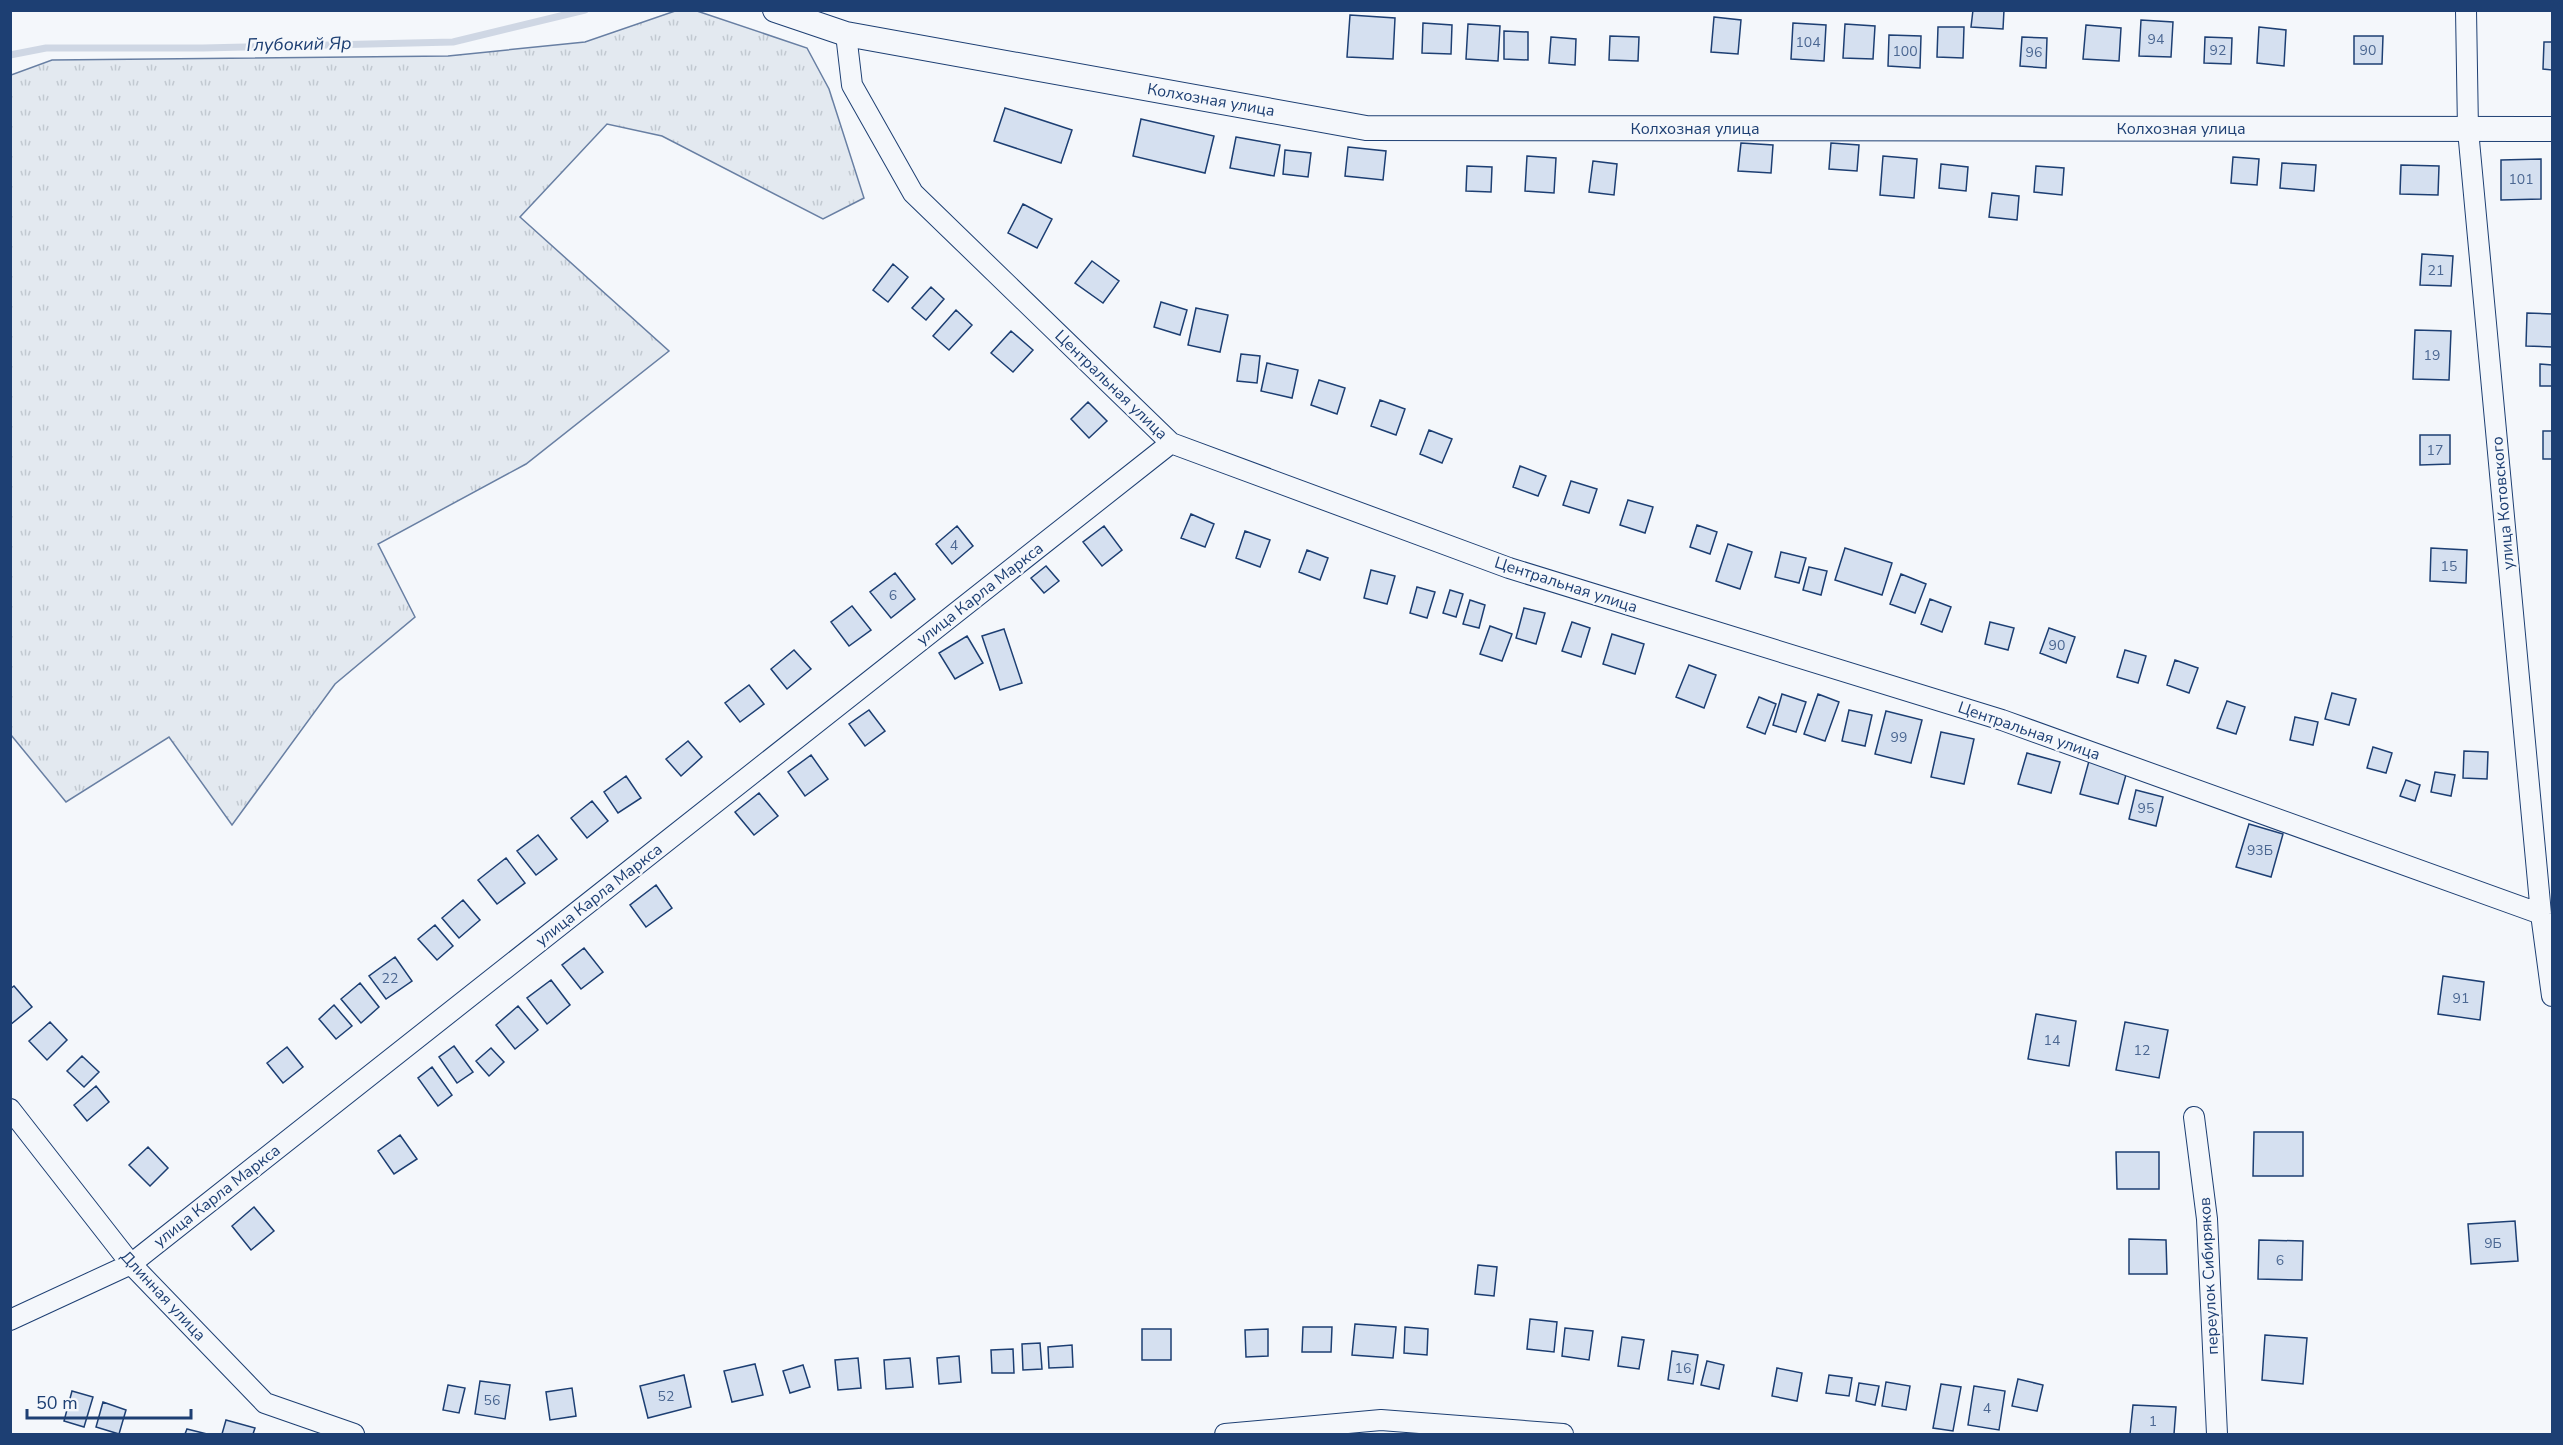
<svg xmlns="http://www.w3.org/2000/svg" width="2563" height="1445" viewBox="0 0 2563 1445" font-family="'Nunito Sans',sans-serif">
  <defs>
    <pattern id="grass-tufts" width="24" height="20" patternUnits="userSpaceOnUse" patternTransform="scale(1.5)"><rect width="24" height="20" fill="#e3e9f0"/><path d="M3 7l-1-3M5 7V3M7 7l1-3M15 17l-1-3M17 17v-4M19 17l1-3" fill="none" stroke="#c2c9d1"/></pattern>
  </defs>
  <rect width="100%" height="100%" fill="#f4f7fb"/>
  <path fill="url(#grass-tufts)" stroke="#687fa3" stroke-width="1.5" d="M 678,10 L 697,11 L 807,48 L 829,89 L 864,198 L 823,219 L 662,136 L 607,124 L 520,217 L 669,351 L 526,464 L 378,544 L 415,617 L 335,684 L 232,825 L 169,737 L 66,802 L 11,735 L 11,75 L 52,60 L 448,56 L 585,42 Z"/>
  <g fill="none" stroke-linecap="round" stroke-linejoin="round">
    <path stroke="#cfd7e4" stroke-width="7" d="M 10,55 L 46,48 L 203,48 L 453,42 L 585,10"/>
  </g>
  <path fill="#d5e0f0" stroke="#1d3f73" stroke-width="1.5" d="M 1973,10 L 2004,10 L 2003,29 L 1971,27 Z
    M 1350,15 L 1395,18 L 1393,59 L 1347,57 Z
    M 1714,17 L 1741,20 L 1738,54 L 1711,52 Z
    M 2141,20 L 2173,22 L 2171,57 L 2139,56 Z
    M 1423,23 L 1452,25 L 1451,54 L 1422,53 Z
    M 1793,23 L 1826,25 L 1824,61 L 1791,59 Z
    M 1468,24 L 1500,26 L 1498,61 L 1466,59 Z
    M 1845,24 L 1875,26 L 1873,59 L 1843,58 Z
    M 2086,25 L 2121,28 L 2119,61 L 2083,59 Z
    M 1938,27 L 1964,27 L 1963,58 L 1937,57 Z
    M 2259,27 L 2286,30 L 2284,66 L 2257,63 Z
    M 1504,31 L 1528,32 L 1528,60 L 1504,59 Z
    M 1889,35 L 1921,36 L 1920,68 L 1888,66 Z
    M 1610,36 L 1639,37 L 1638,61 L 1609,60 Z
    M 2354,36 L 2383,36 L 2382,64 L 2354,64 Z
    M 1551,37 L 1576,39 L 1575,65 L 1549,63 Z
    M 2022,37 L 2047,38 L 2046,68 L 2020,66 Z
    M 2205,37 L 2232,38 L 2231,64 L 2204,63 Z
    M 2544,42 L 2552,42 L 2552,70 L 2543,69 Z
    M 1005,108 L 1072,130 L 1061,163 L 994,141 Z
    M 1141,119 L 1214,136 L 1205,173 L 1133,156 Z
    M 1236,137 L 1280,145 L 1274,176 L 1230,168 Z
    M 1741,143 L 1773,145 L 1771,173 L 1738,171 Z
    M 1831,143 L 1859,145 L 1857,171 L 1829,169 Z
    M 1348,147 L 1386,151 L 1383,180 L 1345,176 Z
    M 1285,150 L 1311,153 L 1308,177 L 1283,174 Z
    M 1527,156 L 1556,158 L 1554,193 L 1525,191 Z
    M 1883,156 L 1917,159 L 1914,198 L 1880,195 Z
    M 2233,157 L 2259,159 L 2257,185 L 2231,183 Z
    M 2541,159 L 2541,199 L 2501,200 L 2501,160 Z
    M 1593,161 L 1617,164 L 1614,195 L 1589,192 Z
    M 2282,163 L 2316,165 L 2314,191 L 2280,188 Z
    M 1941,164 L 1968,167 L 1966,191 L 1939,188 Z
    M 2401,165 L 2439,166 L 2438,195 L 2400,194 Z
    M 1467,166 L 1492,167 L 1491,192 L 1466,191 Z
    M 2036,166 L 2064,168 L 2062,195 L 2034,192 Z
    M 1992,193 L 2019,196 L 2017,220 L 1989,217 Z
    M 1023,204 L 1052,219 L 1037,248 L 1008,233 Z
    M 2422,254 L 2453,256 L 2451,286 L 2420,285 Z
    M 1092,261 L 1119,281 L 1103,303 L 1075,283 Z
    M 893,264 L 908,277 L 888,302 L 873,290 Z
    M 931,287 L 944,299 L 926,320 L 912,308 Z
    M 1161,302 L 1187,310 L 1180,335 L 1154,327 Z
    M 1196,308 L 1228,315 L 1220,352 L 1188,345 Z
    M 956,310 L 972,325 L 949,350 L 933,336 Z
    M 2527,313 L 2552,314 L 2552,347 L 2526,346 Z
    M 2415,330 L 2451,331 L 2449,380 L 2413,379 Z
    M 1011,331 L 1033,350 L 1013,372 L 991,353 Z
    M 1241,354 L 1260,356 L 1257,383 L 1237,381 Z
    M 1267,363 L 1298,370 L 1292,398 L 1261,391 Z
    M 2540,364 L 2552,365 L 2552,386 L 2540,386 Z
    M 1319,380 L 1345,388 L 1337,414 L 1311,405 Z
    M 1380,400 L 1405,409 L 1396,435 L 1371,426 Z
    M 1088,402 L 1107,421 L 1089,438 L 1071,419 Z
    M 1429,430 L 1452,439 L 1442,463 L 1420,454 Z
    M 2543,431 L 2552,431 L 2552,459 L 2543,459 Z
    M 2420,435 L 2450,435 L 2450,464 L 2420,465 Z
    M 1520,466 L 1546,476 L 1538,496 L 1513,487 Z
    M 1571,481 L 1597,489 L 1589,513 L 1563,505 Z
    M 1628,500 L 1653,507 L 1645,533 L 1620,525 Z
    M 1191,514 L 1214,524 L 1205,547 L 1181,538 Z
    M 1697,525 L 1717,532 L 1710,554 L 1690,547 Z
    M 957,526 L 973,546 L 952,564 L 936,544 Z
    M 1104,526 L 1122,550 L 1102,566 L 1083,542 Z
    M 1245,531 L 1270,540 L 1260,567 L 1236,558 Z
    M 1728,544 L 1752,552 L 1740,589 L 1716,581 Z
    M 1845,548 L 1892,563 L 1882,595 L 1835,580 Z
    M 2431,548 L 2467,550 L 2466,583 L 2430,581 Z
    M 1307,550 L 1328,558 L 1320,580 L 1299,572 Z
    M 1781,552 L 1806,558 L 1799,583 L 1775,577 Z
    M 1046,566 L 1059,581 L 1044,593 L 1031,578 Z
    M 1809,567 L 1827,571 L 1821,595 L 1803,590 Z
    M 1371,570 L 1395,576 L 1387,604 L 1364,598 Z
    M 895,573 L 915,599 L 891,618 L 870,592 Z
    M 1901,574 L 1926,584 L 1915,613 L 1890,604 Z
    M 1417,587 L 1435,592 L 1427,618 L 1410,613 Z
    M 1450,590 L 1463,594 L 1456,617 L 1443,613 Z
    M 1930,599 L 1951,607 L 1942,632 L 1921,624 Z
    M 1470,600 L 1485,605 L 1479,628 L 1463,624 Z
    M 852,606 L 871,630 L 849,646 L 831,622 Z
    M 1524,608 L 1545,613 L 1536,644 L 1516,638 Z
    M 1572,622 L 1590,628 L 1581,657 L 1562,651 Z
    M 1990,622 L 2014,628 L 2008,650 L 1985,644 Z
    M 1490,626 L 1512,634 L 1502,661 L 1480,654 Z
    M 2049,628 L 2075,637 L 2066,663 L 2040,653 Z
    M 1004,629 L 1022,683 L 1000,690 L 982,636 Z
    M 1612,634 L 1644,644 L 1635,674 L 1603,664 Z
    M 967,636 L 983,663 L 955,679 L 939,653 Z
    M 794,650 L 811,669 L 787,689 L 771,669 Z
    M 2125,650 L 2146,656 L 2138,683 L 2117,677 Z
    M 2175,660 L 2198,668 L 2189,693 L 2167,685 Z
    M 1689,665 L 1716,675 L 1704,708 L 1676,697 Z
    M 749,685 L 764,704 L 740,722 L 725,703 Z
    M 2332,693 L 2356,699 L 2349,725 L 2325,719 Z
    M 1782,694 L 1806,702 L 1796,732 L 1773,725 Z
    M 1818,694 L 1839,702 L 1825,741 L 1804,734 Z
    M 1759,697 L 1776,704 L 1765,734 L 1747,727 Z
    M 2227,701 L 2245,707 L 2236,734 L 2217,728 Z
    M 869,710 L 885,731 L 865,746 L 849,724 Z
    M 1849,710 L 1872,715 L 1865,746 L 1842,741 Z
    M 1886,711 L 1922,720 L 1911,763 L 1875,754 Z
    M 2295,717 L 2318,722 L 2313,745 L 2290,740 Z
    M 1941,732 L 1974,739 L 1964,784 L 1931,777 Z
    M 688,741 L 702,757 L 681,776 L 666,759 Z
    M 2373,747 L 2392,753 L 2386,773 L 2367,768 Z
    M 2464,751 L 2488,752 L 2487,779 L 2463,778 Z
    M 2027,753 L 2060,762 L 2051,793 L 2018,784 Z
    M 811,755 L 828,779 L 805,796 L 788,772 Z
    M 2089,761 L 2127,771 L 2118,804 L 2080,794 Z
    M 2435,772 L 2455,775 L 2451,796 L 2431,792 Z
    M 626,776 L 641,798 L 618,813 L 604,792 Z
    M 2406,780 L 2420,785 L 2415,801 L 2400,796 Z
    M 2136,790 L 2163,797 L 2156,826 L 2129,819 Z
    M 759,793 L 778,816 L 754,835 L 735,812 Z
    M 592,801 L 608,821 L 587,838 L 571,818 Z
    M 2249,824 L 2283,834 L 2271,877 L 2236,867 Z
    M 538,835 L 557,859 L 536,875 L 517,851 Z
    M 506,858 L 525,883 L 497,904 L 478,880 Z
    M 656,885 L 672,908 L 646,927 L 630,905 Z
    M 463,900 L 480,920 L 459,938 L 442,918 Z
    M 435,925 L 453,946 L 437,960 L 418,939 Z
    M 584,948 L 603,972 L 581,989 L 562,965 Z
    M 395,957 L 412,981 L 386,999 L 369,976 Z
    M 2443,976 L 2484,982 L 2480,1020 L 2438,1014 Z
    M 551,980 L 570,1005 L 547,1024 L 527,998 Z
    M 360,983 L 379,1007 L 361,1023 L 341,999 Z
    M 14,986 L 32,1007 L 10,1025 L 10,989 Z
    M 334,1005 L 352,1026 L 336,1039 L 319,1019 Z
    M 518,1006 L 538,1030 L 515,1049 L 496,1025 Z
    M 2036,1014 L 2076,1021 L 2069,1066 L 2028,1059 Z
    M 50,1022 L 67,1040 L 47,1060 L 29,1041 Z
    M 2125,1022 L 2168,1030 L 2159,1078 L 2116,1070 Z
    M 454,1046 L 473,1072 L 457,1083 L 439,1057 Z
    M 287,1047 L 303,1067 L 283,1083 L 267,1063 Z
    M 491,1048 L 504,1062 L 489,1076 L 476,1061 Z
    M 82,1056 L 99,1072 L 84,1087 L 67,1071 Z
    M 432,1067 L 452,1095 L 438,1106 L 418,1078 Z
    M 96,1086 L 109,1102 L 87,1121 L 74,1105 Z
    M 2254,1132 L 2303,1132 L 2303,1176 L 2253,1176 Z
    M 400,1135 L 417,1159 L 394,1174 L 378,1151 Z
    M 148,1147 L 168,1168 L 150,1186 L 129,1165 Z
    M 2116,1152 L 2159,1152 L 2159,1189 L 2117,1189 Z
    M 254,1207 L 274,1231 L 251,1250 L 232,1226 Z
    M 2515,1221 L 2518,1261 L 2471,1264 L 2468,1224 Z
    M 2129,1239 L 2166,1240 L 2167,1274 L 2129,1274 Z
    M 2259,1240 L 2303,1241 L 2302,1280 L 2258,1279 Z
    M 1478,1265 L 1497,1267 L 1494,1296 L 1475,1294 Z
    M 1530,1319 L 1557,1322 L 1554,1352 L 1527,1349 Z
    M 1355,1324 L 1396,1327 L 1393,1358 L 1352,1355 Z
    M 1303,1327 L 1332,1327 L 1331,1352 L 1302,1352 Z
    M 1405,1327 L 1428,1329 L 1427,1355 L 1404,1353 Z
    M 1565,1328 L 1593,1331 L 1589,1360 L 1562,1356 Z
    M 1142,1329 L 1171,1329 L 1171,1360 L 1142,1360 Z
    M 1268,1329 L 1268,1356 L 1246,1357 L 1245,1330 Z
    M 2265,1335 L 2307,1338 L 2303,1384 L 2262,1380 Z
    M 1622,1337 L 1644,1340 L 1639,1369 L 1618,1366 Z
    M 1040,1343 L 1042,1369 L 1023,1370 L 1022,1344 Z
    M 1072,1345 L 1073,1367 L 1049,1368 L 1048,1347 Z
    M 1013,1349 L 1014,1373 L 992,1373 L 991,1350 Z
    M 1672,1351 L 1698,1355 L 1693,1384 L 1668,1380 Z
    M 959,1356 L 961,1382 L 939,1384 L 937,1358 Z
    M 858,1358 L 861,1388 L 838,1390 L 835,1360 Z
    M 910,1358 L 913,1387 L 886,1389 L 884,1360 Z
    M 1707,1361 L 1724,1365 L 1719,1389 L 1701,1385 Z
    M 755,1364 L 763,1395 L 732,1402 L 724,1371 Z
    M 803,1365 L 810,1387 L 790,1393 L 783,1371 Z
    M 1777,1368 L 1802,1373 L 1797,1401 L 1772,1396 Z
    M 684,1375 L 691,1407 L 648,1418 L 640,1386 Z
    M 1829,1375 L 1852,1378 L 1849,1396 L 1826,1393 Z
    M 2018,1379 L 2043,1385 L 2037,1411 L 2012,1406 Z
    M 480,1381 L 510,1385 L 505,1419 L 475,1414 Z
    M 1886,1382 L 1910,1386 L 1906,1410 L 1882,1406 Z
    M 1859,1383 L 1879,1386 L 1875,1405 L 1856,1401 Z
    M 1941,1384 L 1961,1387 L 1953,1431 L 1933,1428 Z
    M 448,1385 L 465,1388 L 459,1413 L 443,1410 Z
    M 1974,1386 L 2005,1391 L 1999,1430 L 1968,1425 Z
    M 572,1388 L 576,1416 L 550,1420 L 546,1392 Z
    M 72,1391 L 93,1397 L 84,1427 L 64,1421 Z
    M 103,1402 L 126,1410 L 119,1434 L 96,1427 Z
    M 2133,1405 L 2176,1407 L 2174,1434 L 2130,1434 Z
    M 226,1420 L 255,1428 L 253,1434 L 222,1434 Z
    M 187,1429 L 207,1434 L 185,1434 Z"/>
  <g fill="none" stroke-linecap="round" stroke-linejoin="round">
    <defs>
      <path id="minor" d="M 2466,10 L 2468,130 L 2541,914 L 2552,996
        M 846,34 L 852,85 L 913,193 L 1171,443 L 1509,568 L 2002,720 L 2541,914
        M 10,1109 L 131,1264 L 265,1403 L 354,1434
        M 2194,1117 L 2207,1219 L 2217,1434
        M 10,1320 L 131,1264 L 1171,443
        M 1225,1434 L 1381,1420 L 1563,1434"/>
      <path id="tertiary" d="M 775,10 L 846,34 L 1366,128 L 2552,129"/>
    </defs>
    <use href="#minor" stroke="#1d3f73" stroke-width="22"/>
    <use href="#tertiary" stroke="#1d3f73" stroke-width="26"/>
    <use href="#minor" stroke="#f4f7fb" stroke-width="20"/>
    <use href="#tertiary" stroke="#f4f7fb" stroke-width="24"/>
  </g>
  <g text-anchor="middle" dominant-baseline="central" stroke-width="4.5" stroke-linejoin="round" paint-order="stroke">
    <g font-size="14" fill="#4b6792">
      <text x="2156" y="39">94</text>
      <text x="1808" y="42">104</text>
      <text x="2218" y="50">92</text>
      <text x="2368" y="50">90</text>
      <text x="1905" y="51">100</text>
      <text x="2034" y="52">96</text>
      <text x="2521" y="179">101</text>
      <text x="2436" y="270">21</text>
      <text x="2432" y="355">19</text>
      <text x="2435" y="450">17</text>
      <text x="954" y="545">4</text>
      <text x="2449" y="566">15</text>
      <text x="893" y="595">6</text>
      <text x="2057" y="645">90</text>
      <text x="1899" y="737">99</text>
      <text x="2146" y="808">95</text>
      <text x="2260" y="850">93Б</text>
      <text x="390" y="978">22</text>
      <text x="2461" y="998">91</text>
      <text x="2052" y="1040">14</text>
      <text x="2142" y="1050">12</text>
      <text x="2493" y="1243">9Б</text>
      <text x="2280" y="1260">6</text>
      <text x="1683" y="1368">16</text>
      <text x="666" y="1396">52</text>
      <text x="492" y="1400">56</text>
      <text x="1987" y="1408">4</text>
      <text x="2153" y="1421">1</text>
    </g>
    <g font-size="16" fill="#1d3f73" stroke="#f4f7fb">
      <text transform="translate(1211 100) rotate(10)">Колхозная улица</text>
      <text x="1695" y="129">Колхозная улица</text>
      <text x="2181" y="129">Колхозная улица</text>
      <text transform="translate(1111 385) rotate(44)">Центральная улица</text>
      <text transform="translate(2503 503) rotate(-95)">улица Котовского</text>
      <text transform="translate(1566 585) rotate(18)">Центральная улица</text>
      <text transform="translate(980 594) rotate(-38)">улица Карла Маркса</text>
      <text transform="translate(2029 731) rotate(19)">Центральная улица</text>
      <text transform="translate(599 895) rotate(-38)">улица Карла Маркса</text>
      <text transform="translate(217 1196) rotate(-38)">улица Карла Маркса</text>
      <text transform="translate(2209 1276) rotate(-93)">переулок Сибиряков</text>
      <text transform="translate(163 1296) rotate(47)">Длинная улица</text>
    </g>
    <g font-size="18" font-style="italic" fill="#1d3f73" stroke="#f4f7fb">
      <text transform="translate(299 44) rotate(-1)">Глубокий Яр</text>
    </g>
  </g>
  <rect width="2563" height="1445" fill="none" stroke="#1d3f73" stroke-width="24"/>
  <path d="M27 1409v9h164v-9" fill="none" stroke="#1d3f73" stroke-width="3"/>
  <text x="36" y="1409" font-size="18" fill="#1d3f73" stroke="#f4f7fb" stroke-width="4.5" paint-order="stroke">50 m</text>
</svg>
